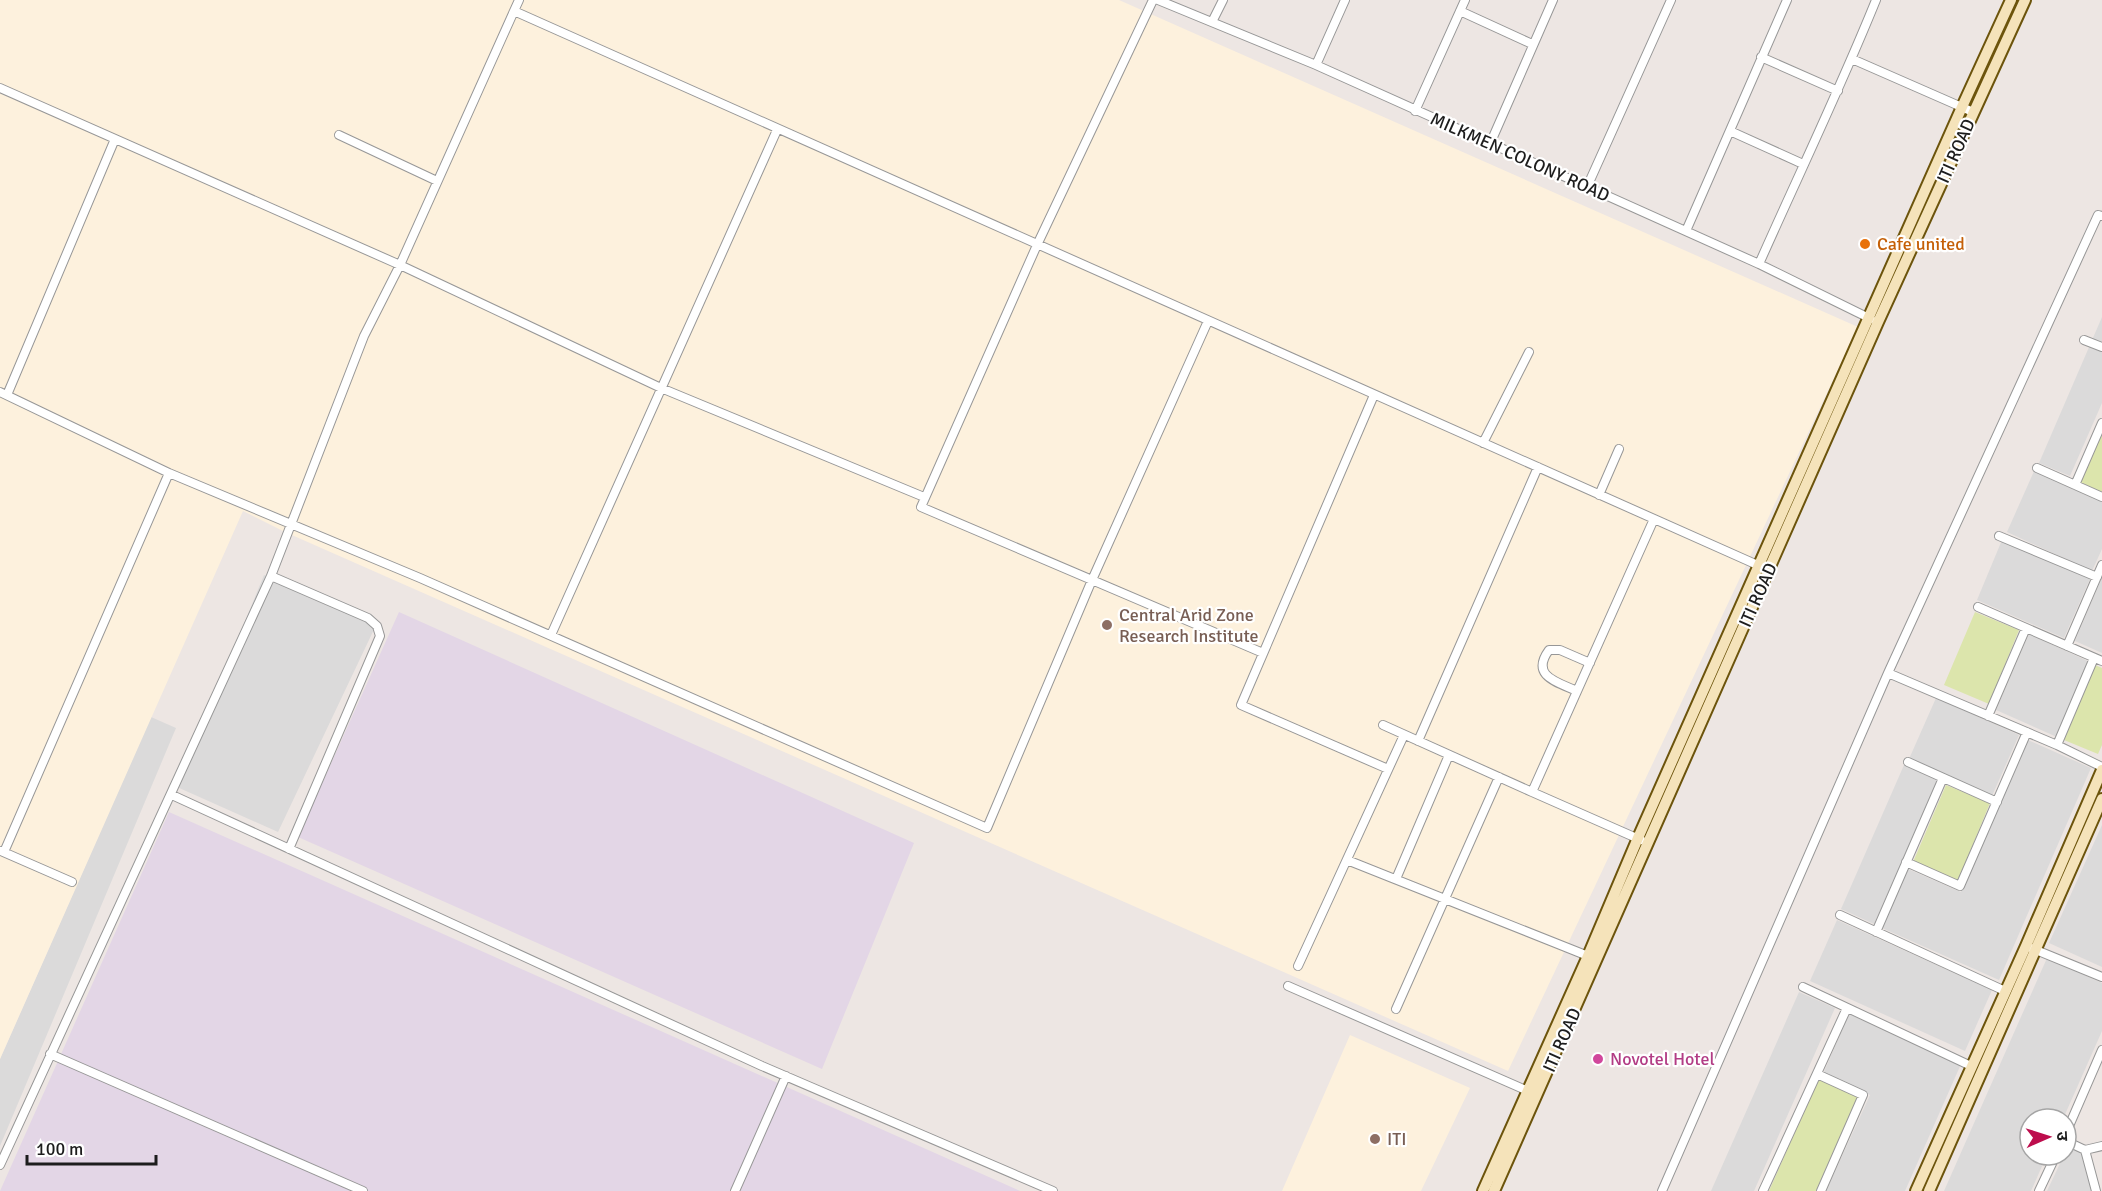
<svg xmlns="http://www.w3.org/2000/svg" width="2102" height="1191" viewBox="0 0 2102 1191" font-family="Signika,'Noto Sans Devanagari',sans-serif">
  <rect width="100%" height="100%" fill="#ede6e3"/>
  <path fill="#dbdada" d="M 2102,317 L 2102,403 L 2070,476 L 2039,463 Z
    M 2035,469 L 2102,500 L 2102,549 L 2092,571 L 2007,532 Z
    M 2002,540 L 2090,579 L 2064,638 L 1977,600 Z
    M 264,575 L 377,623 L 278,832 L 177,787 Z
    M 2102,577 L 2102,653 L 2075,641 Z
    M 2029,634 L 2090,662 L 2057,737 L 1996,710 Z
    M 1936,698 L 2019,735 L 1992,796 L 1909,759 Z
    M 151,717 L 176,728 L 0,1146 L 0,1059 Z
    M 2028,740 L 2091,768 L 1999,980 L 1882,928 L 1908,869 L 1961,892 Z
    M 1904,765 L 1938,779 L 1874,924 L 1841,909 Z
    M 2102,825 L 2102,967 L 2049,943 Z
    M 1837,920 L 1992,990 L 1965,1051 L 1810,981 Z
    M 2047,958 L 2102,983 L 2102,1031 L 2063,1119 L 2030,1119 L 2030,1155 L 2047,1155 L 2031,1191 L 1944,1191 Z
    M 1799,992 L 1835,1008 L 1754,1191 L 1711,1191 Z
    M 1849,1014 L 1961,1064 L 1905,1191 L 1826,1191 L 1870,1095 L 1823,1074 Z
    M 2068,1147 L 2082,1153 L 2092,1191 L 2047,1191 L 2064,1155 L 2066,1155 Z"/>
  <path fill="#e3d6e6" d="M 399,612 L 914,843 L 822,1069 L 298,837 Z
    M 169,812 L 1020,1191 L 0,1191 Z"/>
  <path fill="#fdf1dd" d="M 0,0 L 1119,0 L 1858,327 L 1508,1071 L 285,532 L 243,511 L 0,1059 Z
    M 1350,1035 L 1470,1088 L 1421,1191 L 1282,1191 Z"/>
  <path fill="#dce5ac" d="M 2100,436 L 2102,436 L 2102,492 L 2080,482 Z
    M 1975,612 L 2019,630 L 1989,704 L 1944,685 Z
    M 2095,665 L 2102,668 L 2102,745 L 2098,754 L 2064,740 Z
    M 1946,785 L 1990,803 L 1958,881 L 1913,862 Z
    M 1819,1077 L 1859,1095 L 1816,1191 L 1769,1191 Z"/>
  <g fill="none" stroke-linecap="round" stroke-linejoin="round">
    <defs>
      <path id="street" d="M 519,0 L 514,11 L 1762,567
        M 1153,0 L 1037,245 L 921,507 L 1263,653
        M 1158,0 L 1316,65 L 1759,264 L 1871,319
        M 1460,11 L 1532,44
        M 1212,22 L 1223,0
        M 1761,57 L 1838,91
        M 1852,59 L 1973,112
        M 1316,65 L 1345,0
        M 0,88 L 400,265 L 661,388 L 924,497
        M 1415,111 L 1465,0
        M 1730,131 L 1803,164
        M 339,135 L 437,181
        M 1490,144 L 1553,0
        M 1587,187 L 1671,0
        M 1686,231 L 1787,0
        M 1759,264 C 1798,176 1840,89 1876,0
        M 2084,340 L 2102,347
        M 0,392 L 169,473 L 420,578 L 987,828 L 1092,580 L 1208,321
        M 7,395 L 115,139
        M 1374,395 L 1241,705 L 1388,769
        M 1483,443 L 1529,352
        M 2037,468 L 2102,497
        M 2075,485 L 2102,423
        M 1599,495 L 1619,449
        M 1999,536 L 2097,577
        M 271,576 L 368,618 L 377,626 L 380,636 L 289,849
        M 1978,607 L 2102,661
        M 551,635 L 777,130
        M 2067,646 L 2102,565
        M 1888,673 L 2057,745 L 2102,767
        M 1577,691 C 1557,682 1530,676 1549,650 L 1560,650 L 1590,663
        M 1988,716 L 2026,628
        M 1383,725 L 1532,792 L 1654,519
        M 1418,741 L 1538,467
        M 2057,745 L 2094,658
        M 1908,762 L 1997,802
        M 1532,792 L 1641,840
        M 172,795 L 762,1066 L 1053,1191
        M 1,851 L 72,882
        M 4,852 L 169,473
        M 1347,860 L 1588,956
        M 1906,862 L 1960,886 L 2027,732
        M 1396,879 L 1449,755
        M 1840,915 L 2005,991
        M 1876,932 L 1943,778
        M 2031,948 L 2102,977
        M 1298,966 L 1404,735
        M 1288,986 L 1528,1091
        M 1803,987 L 1971,1066
        M 1396,1009 L 1499,777
        M 50,1054 L 363,1191
        M 1817,1074 L 1863,1095 L 1821,1191
        M 2066,1133 L 2102,1050
        M 2066,1141 L 2085,1150 L 2096,1191
        M 2085,1150 L 2102,1146
        M 0,1165 L 271,576 L 364,336 L 400,265 L 514,11
        M 735,1191 L 786,1076
        M 1662,1191 L 1888,673 L 2098,215 L 2102,216
        M 1763,1191 L 1847,1008
        M 2039,1191 L 2056,1155"/>
      <path id="secondary" d="M 1483,1191 L 1588,956 L 1638,838 L 1962,107 L 2011,0
        M 1494,1191 L 1878,322 L 2025,0
        M 1916,1191 L 2026,946 L 2102,770
        M 1929,1191 L 2102,799"/>
    </defs>
    <use href="#street" stroke="#979797" stroke-width="10"/>
    <use href="#secondary" stroke="#6c540c" stroke-width="14"/>
    <use href="#street" stroke="#fff" stroke-width="8"/>
    <use href="#secondary" stroke="#f5e3ba" stroke-width="10"/>
  </g>
  <circle fill="#e8710a" stroke="#fff" stroke-width="2" cx="1865" cy="244" r="6"/>
  <g fill="#8d6e63" stroke="#fff" stroke-width="2">
    <circle cx="1107" cy="625" r="6"/>
    <circle cx="1375" cy="1139" r="6"/>
  </g>
  <circle fill="#d1479c" stroke="#fff" stroke-width="2" cx="1598" cy="1059" r="6"/>
  <g text-anchor="middle" dominant-baseline="central" stroke-width="4.5" stroke-linejoin="round" paint-order="stroke">
    <g font-size="18" fill="#1d1d1d" stroke="#fff">
      <text transform="translate(1956 151) rotate(-66)">ITI ROAD</text>
      <text transform="translate(1520 157) rotate(24)">MILKMEN COLONY ROAD</text>
      <text transform="translate(1758 595) rotate(-66)">ITI ROAD</text>
      <text transform="translate(1562 1040) rotate(-66)">ITI ROAD</text>
    </g>
    <g font-size="18" fill="#c56008" stroke="#fff" text-anchor="start">
      <text x="1877" y="244">Cafe united</text>
    </g>
    <g font-size="18" fill="#785e54" stroke="#fff" text-anchor="start">
      <text x="1119" y="615">Central Arid Zone<tspan x="1119" dy="21">Research Institute</tspan></text>
      <text x="1387" y="1139">ITI</text>
    </g>
    <g font-size="18" fill="#b23c85" stroke="#fff" text-anchor="start">
      <text x="1610" y="1059">Novotel Hotel</text>
    </g>
  </g>
  <g transform="translate(2048 1137) rotate(87)"><circle r="28" fill="#ffffff" stroke="#a5a5a5" stroke-width="1.5"/>
  <path d="M0-4.5L10 22L0 15L-10 22Z" fill="#bd0d4d"/>
  <text y="-9" font-size="16" font-weight="bold" text-anchor="middle" fill="#1d1d1d">उ</text>
  </g>
  <path d="M27 1155v9h129v-9" fill="none" stroke="#1d1d1d" stroke-width="3"/>
  <text x="36" y="1155" font-size="18" fill="#1d1d1d" stroke="#ffffff" stroke-width="4.5" paint-order="stroke">100 m</text>
</svg>
